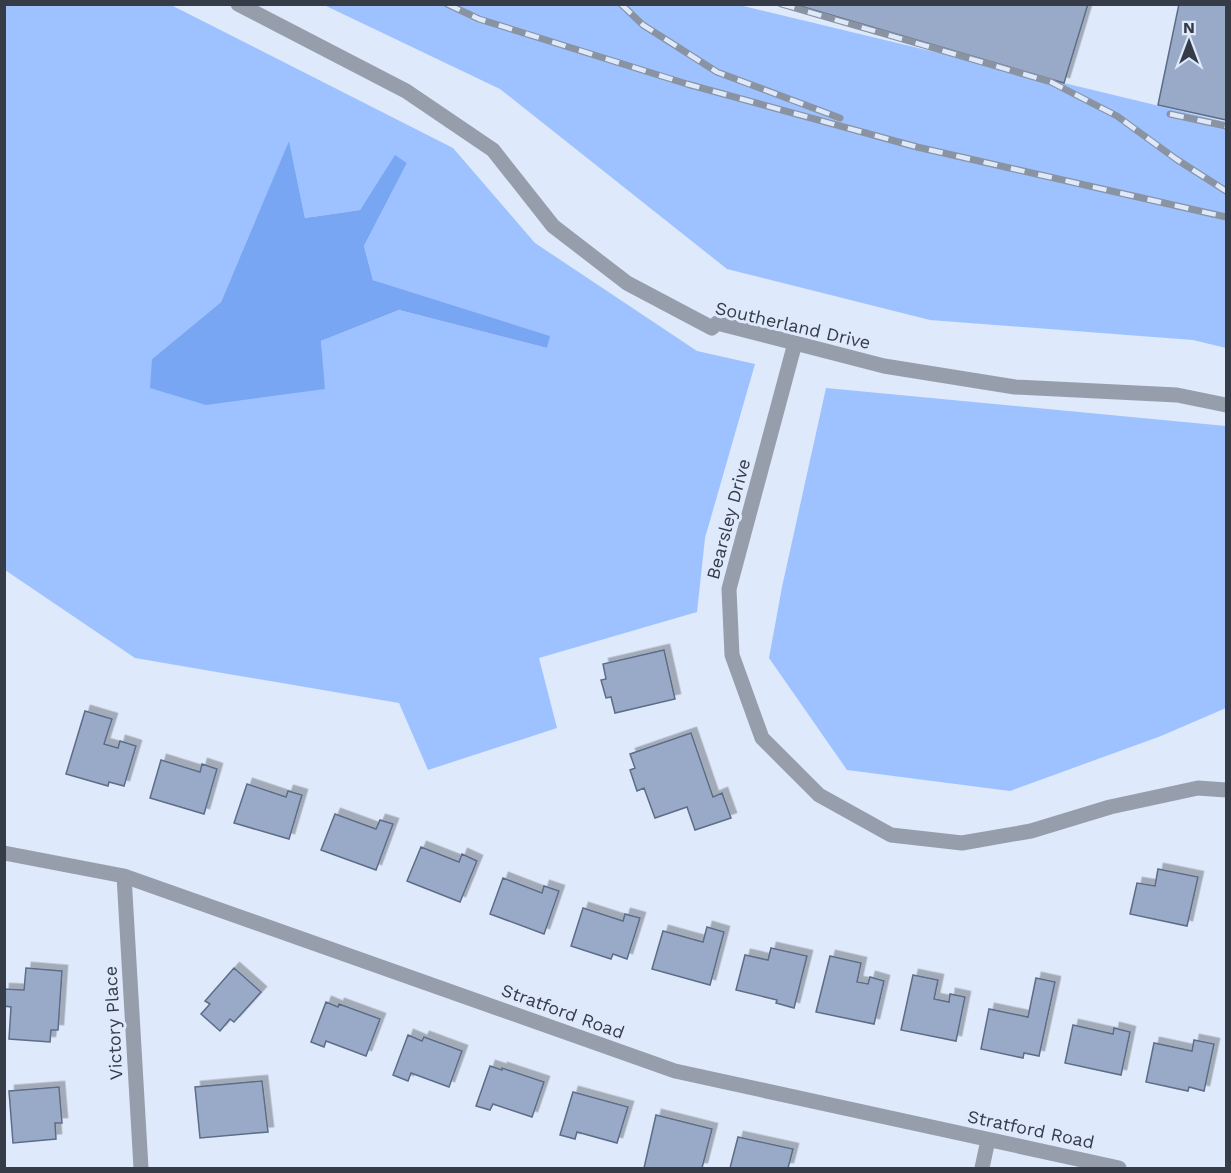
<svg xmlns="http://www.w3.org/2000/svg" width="1231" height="1173" viewBox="0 0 1231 1173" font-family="'Work Sans',sans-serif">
  <defs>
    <filter id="shadow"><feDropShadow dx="5.5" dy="-5.5" stdDeviation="0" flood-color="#0004"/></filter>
  </defs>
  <rect width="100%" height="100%" fill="#dee9fb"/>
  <path fill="#9ec2ff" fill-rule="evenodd" d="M 4,5 L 171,5 L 453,148 L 535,243 L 697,351 L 755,364 L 705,538 L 697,612 L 539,658 L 557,728 L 428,770 L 399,703 L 135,658 L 5,570 ZM 289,142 L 305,218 L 360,210 L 395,156 L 407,163 L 364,246 L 373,280 L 549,336 L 547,348 L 399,310 L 321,341 L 324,389 L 152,359 L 221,302 Z
    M 324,5 L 739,5 L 1226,122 L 1226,348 L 1193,340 L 930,320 L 727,269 L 500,89 Z
    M 826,388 L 1226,426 L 1226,708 L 1161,736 L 1010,791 L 847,770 L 769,658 L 782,587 Z"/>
  <path fill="#79a6f3" d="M 289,141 L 305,218 L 360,210 L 395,155 L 407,163 L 364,246 L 373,280 L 550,336 L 547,348 L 399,310 L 321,341 L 325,389 L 206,405 L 150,388 L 152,359 L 221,302 Z"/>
  <path fill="#98aac7" stroke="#5d6d87" stroke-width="1.5" filter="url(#shadow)" d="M 793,4 L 1088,4 L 1064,83 Z
    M 1179,4 L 1226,4 L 1226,120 L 1158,105 Z
    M 664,650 L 675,699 L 615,713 L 611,697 L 606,698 L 601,680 L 606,679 L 603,664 Z
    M 85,711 L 112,719 L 104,744 L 118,748 L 120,741 L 136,746 L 124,786 L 109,782 L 108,786 L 66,774 Z
    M 691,733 L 713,797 L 722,793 L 731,818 L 695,830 L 687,807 L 655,818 L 644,788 L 637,791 L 630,770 L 635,768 L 630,754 Z
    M 161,760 L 200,772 L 202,764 L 217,769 L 204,814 L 150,798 Z
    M 247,784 L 286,797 L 288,791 L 302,795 L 289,839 L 234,823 Z
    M 335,814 L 376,829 L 380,820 L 393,824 L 376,870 L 321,850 Z
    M 421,847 L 459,862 L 462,854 L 477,861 L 460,902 L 407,881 Z
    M 1158,869 L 1198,877 L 1187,926 L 1130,914 L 1137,883 L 1155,886 Z
    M 503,878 L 542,893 L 544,886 L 559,891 L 544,934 L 490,914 Z
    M 583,908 L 623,921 L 625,914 L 640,918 L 627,959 L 613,954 L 611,959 L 571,946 Z
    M 707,927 L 724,932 L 710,985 L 652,969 L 663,931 L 703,942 Z
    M 771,948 L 807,956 L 794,1008 L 776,1003 L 777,1000 L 736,990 L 745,955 L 768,960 Z
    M 830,956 L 861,963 L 857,982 L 868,984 L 870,977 L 884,981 L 874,1024 L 816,1012 Z
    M 26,968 L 62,971 L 58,1030 L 51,1030 L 50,1042 L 9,1039 L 11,1007 L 4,1006 L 4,989 L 24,990 Z
    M 234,968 L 261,992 L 234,1022 L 230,1019 L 220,1031 L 201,1014 L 210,1004 L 205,1001 Z
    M 913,975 L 938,980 L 934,999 L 949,1002 L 950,994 L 965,997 L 956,1041 L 901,1030 Z
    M 1036,978 L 1055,982 L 1039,1056 L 1024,1053 L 1023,1058 L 981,1049 L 989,1009 L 1028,1017 Z
    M 326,1002 L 338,1007 L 339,1004 L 380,1019 L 366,1056 L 326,1041 L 324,1047 L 311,1042 Z
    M 1073,1025 L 1113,1034 L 1114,1028 L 1130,1032 L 1121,1075 L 1065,1063 Z
    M 408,1035 L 422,1041 L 424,1037 L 462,1051 L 449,1087 L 411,1073 L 408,1081 L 393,1075 Z
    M 1194,1040 L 1214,1044 L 1204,1091 L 1189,1087 L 1188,1091 L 1146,1082 L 1154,1043 L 1192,1051 Z
    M 490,1066 L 502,1070 L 502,1068 L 544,1082 L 532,1117 L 493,1104 L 490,1110 L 476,1106 Z
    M 262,1081 L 268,1132 L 200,1138 L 195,1087 Z
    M 59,1087 L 62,1123 L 55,1123 L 56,1139 L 13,1143 L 9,1091 Z
    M 573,1092 L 628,1107 L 617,1143 L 577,1132 L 575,1139 L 560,1135 Z
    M 656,1115 L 712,1129 L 702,1168 L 644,1168 Z
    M 738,1137 L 793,1149 L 788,1168 L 730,1168 Z"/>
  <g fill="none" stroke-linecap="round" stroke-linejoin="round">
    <path stroke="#979eab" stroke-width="15" d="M 238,4 L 406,91 L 493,150 L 553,226 L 627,283 L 712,328 L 717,323 L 884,366 L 1015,387 L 1177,395 L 1226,405
      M 795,343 L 729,589 L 732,655 L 762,738 L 819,795 L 891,835 L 962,843 L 1031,831 L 1110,807 L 1198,788 L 1226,790
      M 4,853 L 124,876 L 675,1071 L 1119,1168
      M 124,876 L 141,1168
      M 982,1168 L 988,1140"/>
    <defs>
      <path id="rail" d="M 447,4 L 479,19 L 687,84 L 917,147 L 1226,217
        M 621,4 L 643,25 L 717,72 L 840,118
        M 781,4 L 1051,82 L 1117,116 L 1176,159 L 1226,191
        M 1170,114 L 1226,126"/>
    </defs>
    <use href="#rail" stroke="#8a93a2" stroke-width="7"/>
    <use href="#rail" stroke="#dee9fb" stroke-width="4.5" stroke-dasharray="14" stroke-linecap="butt"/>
  </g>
  <g text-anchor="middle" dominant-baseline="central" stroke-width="6" stroke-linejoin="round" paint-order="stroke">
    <g font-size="18" fill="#353c48" stroke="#dee9fb">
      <text transform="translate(793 325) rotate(13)">Southerland Drive</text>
      <text transform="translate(728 519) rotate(-75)">Bearsley Drive</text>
      <text transform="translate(563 1011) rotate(20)">Stratford Road</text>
      <text transform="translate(113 1023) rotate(-93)">Victory Place</text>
      <text transform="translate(1031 1129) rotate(12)">Stratford Road</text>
    </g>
  </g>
  <rect width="1231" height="1173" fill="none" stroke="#353c48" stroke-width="12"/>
  <g transform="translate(1189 42)" stroke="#dee9fb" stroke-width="4.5" paint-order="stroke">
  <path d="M0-4.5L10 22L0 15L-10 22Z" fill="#353c48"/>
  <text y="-9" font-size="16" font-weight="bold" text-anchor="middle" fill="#353c48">N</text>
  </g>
</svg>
